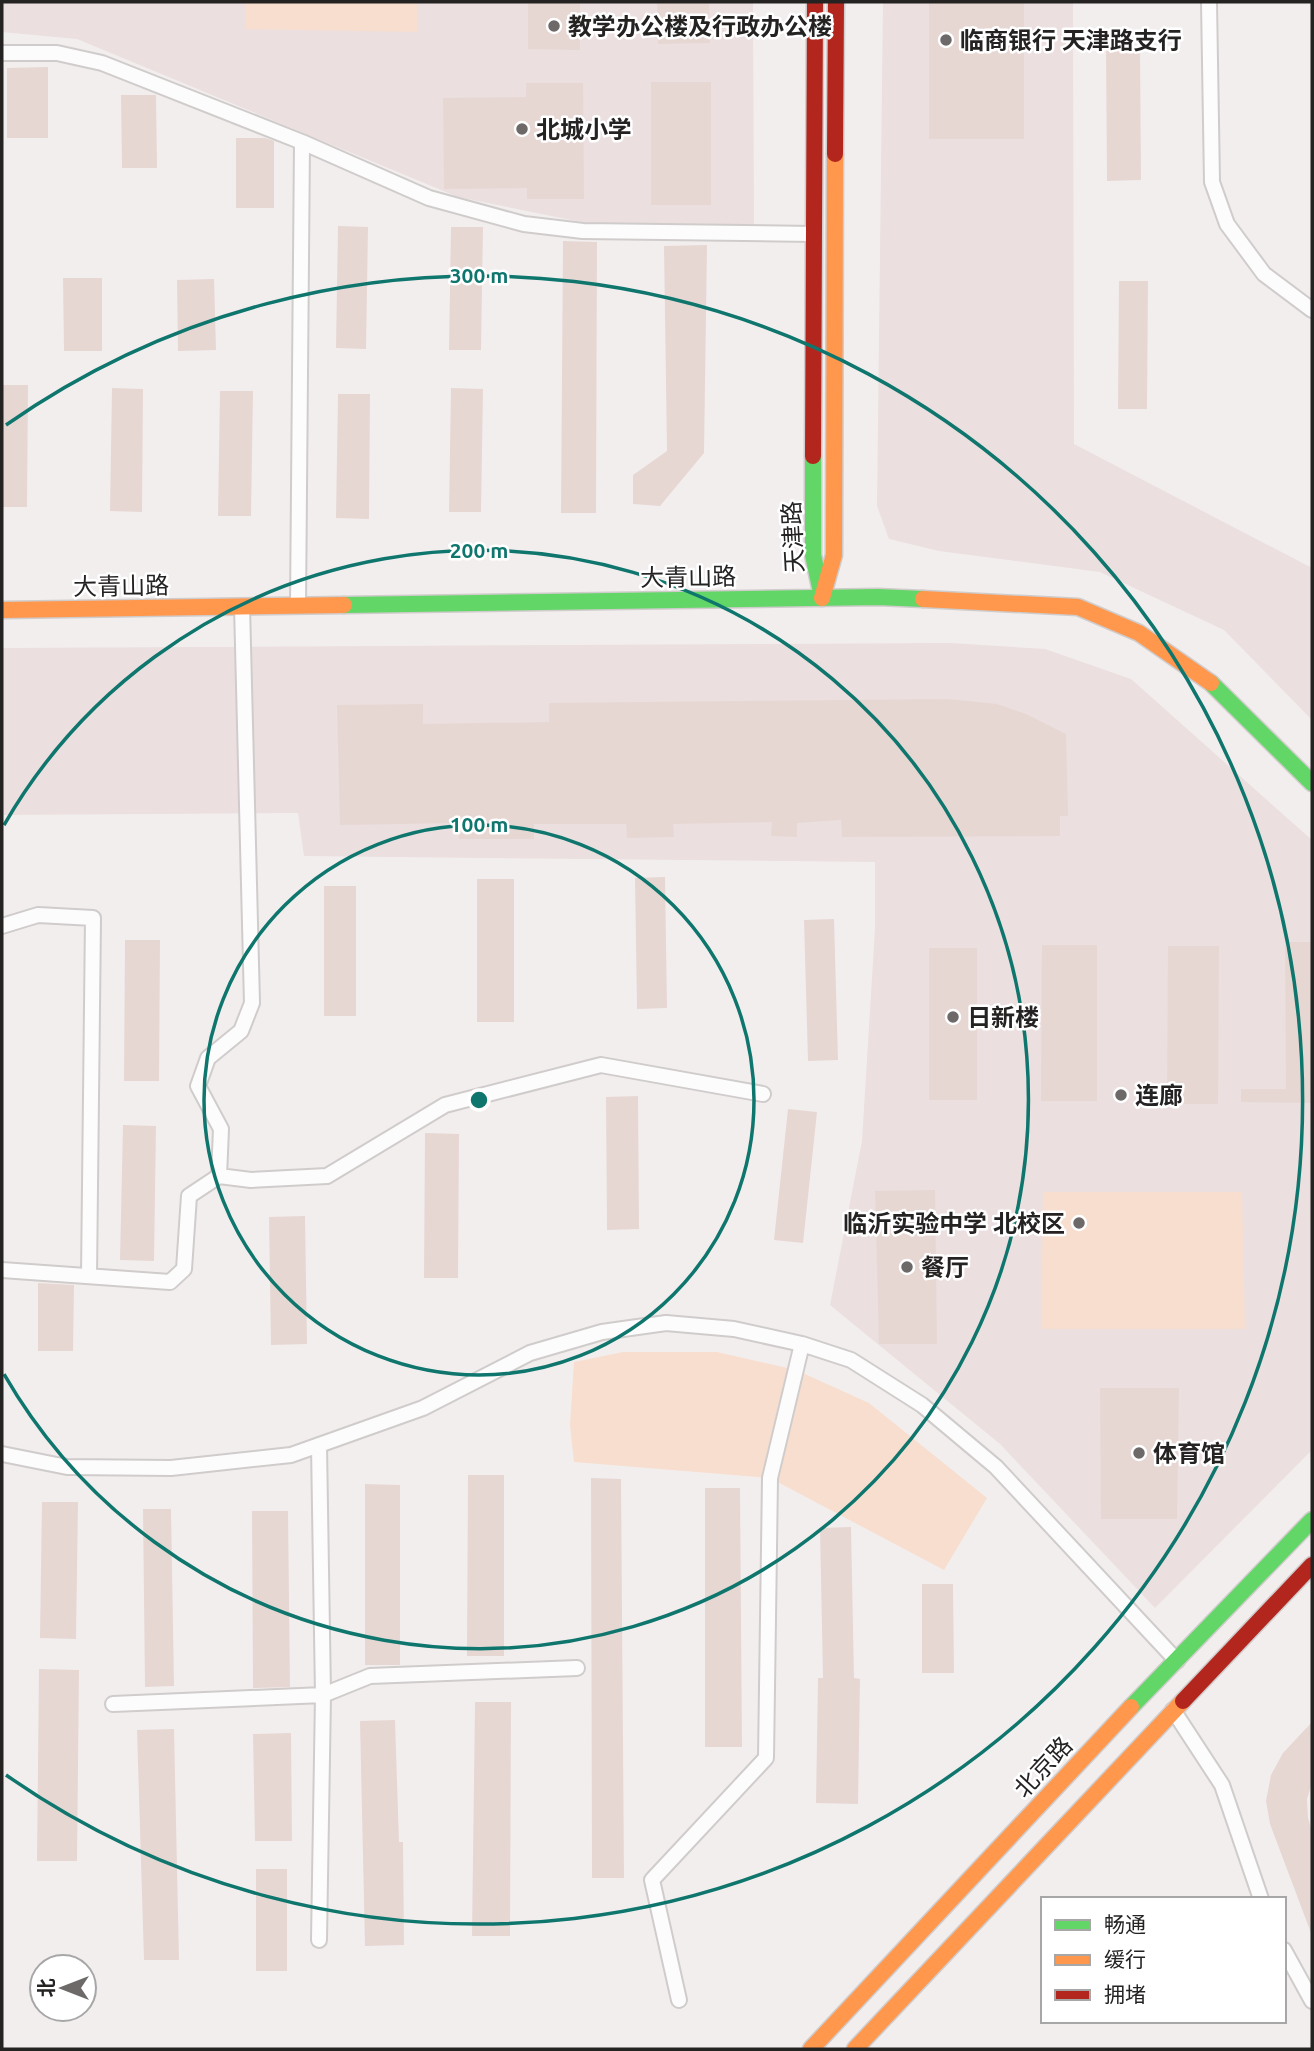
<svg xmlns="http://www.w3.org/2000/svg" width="1314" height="2051" viewBox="0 0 1314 2051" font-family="Ubuntu,'Noto Sans SC',sans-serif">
  <rect width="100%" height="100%" fill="#f3eeee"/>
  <path fill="#ebdfdf" d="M 2,2 L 753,2 L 754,224 L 596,225 L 458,197 L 77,39 L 2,32 Z
    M 883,2 L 1073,2 L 1074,444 L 1312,568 L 1312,720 L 1224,630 L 1100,572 L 939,551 L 889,539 L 877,506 Z
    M 950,643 L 1045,649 L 1131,679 L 1312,840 L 1312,1450 L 1155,1608 L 1000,1444 L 830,1305 L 862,1141 L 875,929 L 875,862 L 304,856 L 298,813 L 2,815 L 2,648 Z"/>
  <path fill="#f7decf" d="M 246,2 L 417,2 L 417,32 L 246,29 Z
    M 1043,1192 L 1242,1192 L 1245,1329 L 1041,1329 Z
    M 623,1352 L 717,1352 L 796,1370 L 869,1403 L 987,1498 L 944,1570 L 770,1478 L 574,1462 L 570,1425 L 574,1362 Z"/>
  <path fill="#e6d7d3" d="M 528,2 L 580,2 L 580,50 L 528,49 Z
    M 657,2 L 709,2 L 710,43 L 658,44 Z
    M 929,2 L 1024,2 L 1024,139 L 929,139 Z
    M 1106,48 L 1140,48 L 1141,180 L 1107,181 Z
    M 48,67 L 48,138 L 7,138 L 7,68 Z
    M 651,82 L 711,82 L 711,205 L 651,205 Z
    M 526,83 L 583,83 L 584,199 L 527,199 L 527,188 L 444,189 L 443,98 L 526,97 Z
    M 121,95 L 156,95 L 157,168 L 122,168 Z
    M 236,138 L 265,138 L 274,141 L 274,208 L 236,208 Z
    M 338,226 L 368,227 L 366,349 L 336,348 Z
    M 451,227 L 483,227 L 481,350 L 449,350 Z
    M 563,241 L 597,242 L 596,513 L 561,513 Z
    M 707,245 L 704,453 L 660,506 L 633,504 L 633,475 L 667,451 L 664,246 Z
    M 63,278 L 102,278 L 102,351 L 64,351 Z
    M 214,279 L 216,350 L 178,351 L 177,280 Z
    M 1119,281 L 1148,281 L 1147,409 L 1118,409 Z
    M 2,385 L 28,385 L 27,507 L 2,507 Z
    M 112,388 L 143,389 L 142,512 L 110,511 Z
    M 451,388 L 483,389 L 481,512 L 449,512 Z
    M 220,391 L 253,391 L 251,516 L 218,516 Z
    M 338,394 L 370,394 L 369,519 L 336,518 Z
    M 948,699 L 997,704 L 1026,714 L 1066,734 L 1068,816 L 1060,816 L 1060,836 L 842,837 L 841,820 L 797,823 L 797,837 L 771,836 L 772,822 L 673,824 L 674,837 L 627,838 L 626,824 L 534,824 L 534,839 L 459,839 L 458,823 L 340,825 L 337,705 L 423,704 L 423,724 L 549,722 L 549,703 Z
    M 665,877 L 667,1008 L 637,1009 L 635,878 Z
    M 477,879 L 514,879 L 514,1022 L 477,1022 Z
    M 324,886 L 356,886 L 356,1016 L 324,1016 Z
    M 834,919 L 838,1060 L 808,1061 L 804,920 Z
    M 125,940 L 160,940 L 159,1081 L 124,1081 Z
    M 1285,942 L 1312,942 L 1312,1103 L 1241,1102 L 1241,1089 L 1286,1089 Z
    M 1042,945 L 1097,945 L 1097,1101 L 1041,1101 Z
    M 1168,946 L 1219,946 L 1218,1104 L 1167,1104 Z
    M 929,948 L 977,948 L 977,1100 L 929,1100 Z
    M 638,1096 L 639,1229 L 607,1230 L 606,1097 Z
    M 788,1109 L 817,1112 L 803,1243 L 774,1240 Z
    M 123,1125 L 156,1126 L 154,1261 L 120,1260 Z
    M 425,1133 L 459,1134 L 458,1278 L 424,1278 Z
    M 935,1190 L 937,1344 L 879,1344 L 875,1191 Z
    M 305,1216 L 307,1344 L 271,1345 L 269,1217 Z
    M 38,1283 L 74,1285 L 73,1351 L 38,1351 Z
    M 1100,1388 L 1179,1388 L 1177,1519 L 1101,1519 Z
    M 468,1475 L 504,1475 L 504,1656 L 467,1656 Z
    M 591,1478 L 621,1479 L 624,1878 L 592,1878 Z
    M 365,1484 L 400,1485 L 400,1665 L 365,1665 Z
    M 705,1488 L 740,1488 L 742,1747 L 705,1747 Z
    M 42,1502 L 78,1502 L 76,1639 L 40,1638 Z
    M 143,1509 L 171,1509 L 174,1686 L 145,1687 Z
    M 252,1511 L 288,1511 L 290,1687 L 253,1688 Z
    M 851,1527 L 854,1678 L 860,1679 L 858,1804 L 816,1803 L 818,1678 L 823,1678 L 820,1528 Z
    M 922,1584 L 953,1584 L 954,1673 L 922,1673 Z
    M 39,1669 L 79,1670 L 77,1861 L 37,1861 Z
    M 475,1702 L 511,1702 L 510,1936 L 472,1936 Z
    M 395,1720 L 399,1842 L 403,1842 L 404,1945 L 365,1946 L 360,1721 Z
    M 1312,1722 L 1312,1783 L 1307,1799 L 1308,1818 L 1312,1831 L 1311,1933 L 1270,1824 L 1266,1801 L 1271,1775 L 1283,1753 Z
    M 174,1729 L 179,1960 L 144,1960 L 137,1730 Z
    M 291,1733 L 292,1841 L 255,1841 L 253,1734 Z
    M 256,1869 L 287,1869 L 287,1971 L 256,1971 Z"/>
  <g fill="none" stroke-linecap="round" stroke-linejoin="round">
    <defs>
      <path id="street" d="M 1209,2 L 1212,182 L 1227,224 L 1264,274 L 1312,310
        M 2,53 L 57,53 L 102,63 L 302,142 L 429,198 L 524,224 L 583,231 L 814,234
        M 298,606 L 302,142
        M 2,926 L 38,915 L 93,918 L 89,1276
        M 219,1176 L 221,1129 L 198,1086 L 208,1058 L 241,1031 L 252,1003 L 242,606
        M 2,1270 L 170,1282 L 184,1269 L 189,1196 L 219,1176 L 251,1180 L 327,1176 L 445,1105 L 601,1065 L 763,1094
        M 319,1445 L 323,1695 L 319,1940
        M 2,1454 L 67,1467 L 171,1468 L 291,1455 L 423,1408 L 530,1353 L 602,1332 L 666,1323 L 734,1329 L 802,1344 L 851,1360 L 922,1405 L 996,1467 L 1177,1661
        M 113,1704 L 323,1695 L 370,1676 L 577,1668
        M 1173,1710 L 1222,1785 L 1261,1899
        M 1284,1950 L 1312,2001
        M 679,2000 L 652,1880 L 766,1758 L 770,1478 L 802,1344"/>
      <path id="fast" d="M 813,456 L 813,555 L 821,592
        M 344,605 L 878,597 L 923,599
        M 1211,683 L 1312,783
        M 1131,1707 L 1312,1520"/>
      <path id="slow" d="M 822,598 L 834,555 L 835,154
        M 923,599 L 1078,607 L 1139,633 L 1211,683
        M 2,610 L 344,605
        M 811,2049 L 1131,1707
        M 855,2049 L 1183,1701"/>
      <path id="jam" d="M 835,154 L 836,2
        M 813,456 L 815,2
        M 1183,1701 L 1312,1565"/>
    </defs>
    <use href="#street" stroke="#d0cccc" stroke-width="18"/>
    <use href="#fast" stroke="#d0cccc" stroke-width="19"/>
    <use href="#slow" stroke="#d0cccc" stroke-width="19"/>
    <use href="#jam" stroke="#d0cccc" stroke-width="19"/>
    <use href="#street" stroke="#fdfcfc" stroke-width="14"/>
    <use href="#fast" stroke="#63d668" stroke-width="16"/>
    <use href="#slow" stroke="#ff974d" stroke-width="16"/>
    <use href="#jam" stroke="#b3261e" stroke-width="16"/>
  </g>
  <g fill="none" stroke="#0f766e" stroke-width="3.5">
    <circle cx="479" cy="1100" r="275"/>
    <path d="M4 825A549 549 0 1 1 4 1374"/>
    <path d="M6 425A824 824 0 1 1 6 1775"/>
  </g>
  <g fill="#6d6969" stroke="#fff" stroke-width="2.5">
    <circle cx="554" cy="26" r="7"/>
    <circle cx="946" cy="40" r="7"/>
    <circle cx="522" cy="129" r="7"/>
    <circle cx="953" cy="1017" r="7"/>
    <circle cx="1121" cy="1095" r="7"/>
    <circle cx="1079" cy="1223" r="7"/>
    <circle cx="907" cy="1267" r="7"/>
    <circle cx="1139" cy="1453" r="7"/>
  </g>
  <g text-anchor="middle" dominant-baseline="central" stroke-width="5" stroke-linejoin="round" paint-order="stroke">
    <g font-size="24" font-weight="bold" fill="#252222" stroke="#fff" text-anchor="start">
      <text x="568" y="26">教学办公楼及行政办公楼</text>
      <text x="960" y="40">临商银行 天津路支行</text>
      <text x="536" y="129">北城小学</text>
      <text x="967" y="1017">日新楼</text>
      <text x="1135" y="1095">连廊</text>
      <text x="1065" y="1223" text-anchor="end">临沂实验中学 北校区</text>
      <text x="921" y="1267">餐厅</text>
      <text x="1153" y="1453">体育馆</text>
    </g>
    <g font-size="24" fill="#252222" stroke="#fff">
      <text transform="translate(793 537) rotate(-93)">天津路</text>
      <text transform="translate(688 577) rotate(-1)">大青山路</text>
      <text transform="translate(121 586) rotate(-1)">大青山路</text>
      <text transform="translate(1043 1767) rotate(-47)">北京路</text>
    </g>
  </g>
  <circle cx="479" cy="1100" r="10" fill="#0f766e" stroke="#fff" stroke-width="3.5"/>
  <g font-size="21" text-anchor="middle" font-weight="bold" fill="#0f766e" stroke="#fff" stroke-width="5" stroke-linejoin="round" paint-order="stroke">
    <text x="479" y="283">300 m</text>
    <text x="479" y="558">200 m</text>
    <text x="479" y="832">100 m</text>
  </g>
  <rect width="1314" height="2051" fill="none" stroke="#252222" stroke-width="7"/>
  <rect x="1041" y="1897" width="245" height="126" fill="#ffffff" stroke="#a8a7a7" stroke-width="2"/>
  <rect x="1055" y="1920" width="35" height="10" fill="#63d668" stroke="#a8a7a7" stroke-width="2"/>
  <text x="1104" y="1932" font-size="21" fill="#252222">畅通</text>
  <rect x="1055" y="1955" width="35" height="10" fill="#ff974d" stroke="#a8a7a7" stroke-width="2"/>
  <text x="1104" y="1967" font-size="21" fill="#252222">缓行</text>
  <rect x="1055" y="1990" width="35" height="10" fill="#b3261e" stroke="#a8a7a7" stroke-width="2"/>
  <text x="1104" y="2002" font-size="21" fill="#252222">拥堵</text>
  <g transform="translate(63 1988) rotate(270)"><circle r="33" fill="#ffffff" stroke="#a8a7a7" stroke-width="2"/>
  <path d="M0-5L12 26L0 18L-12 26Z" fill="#6d6969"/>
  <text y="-10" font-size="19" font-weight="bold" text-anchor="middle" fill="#252222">北</text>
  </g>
</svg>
